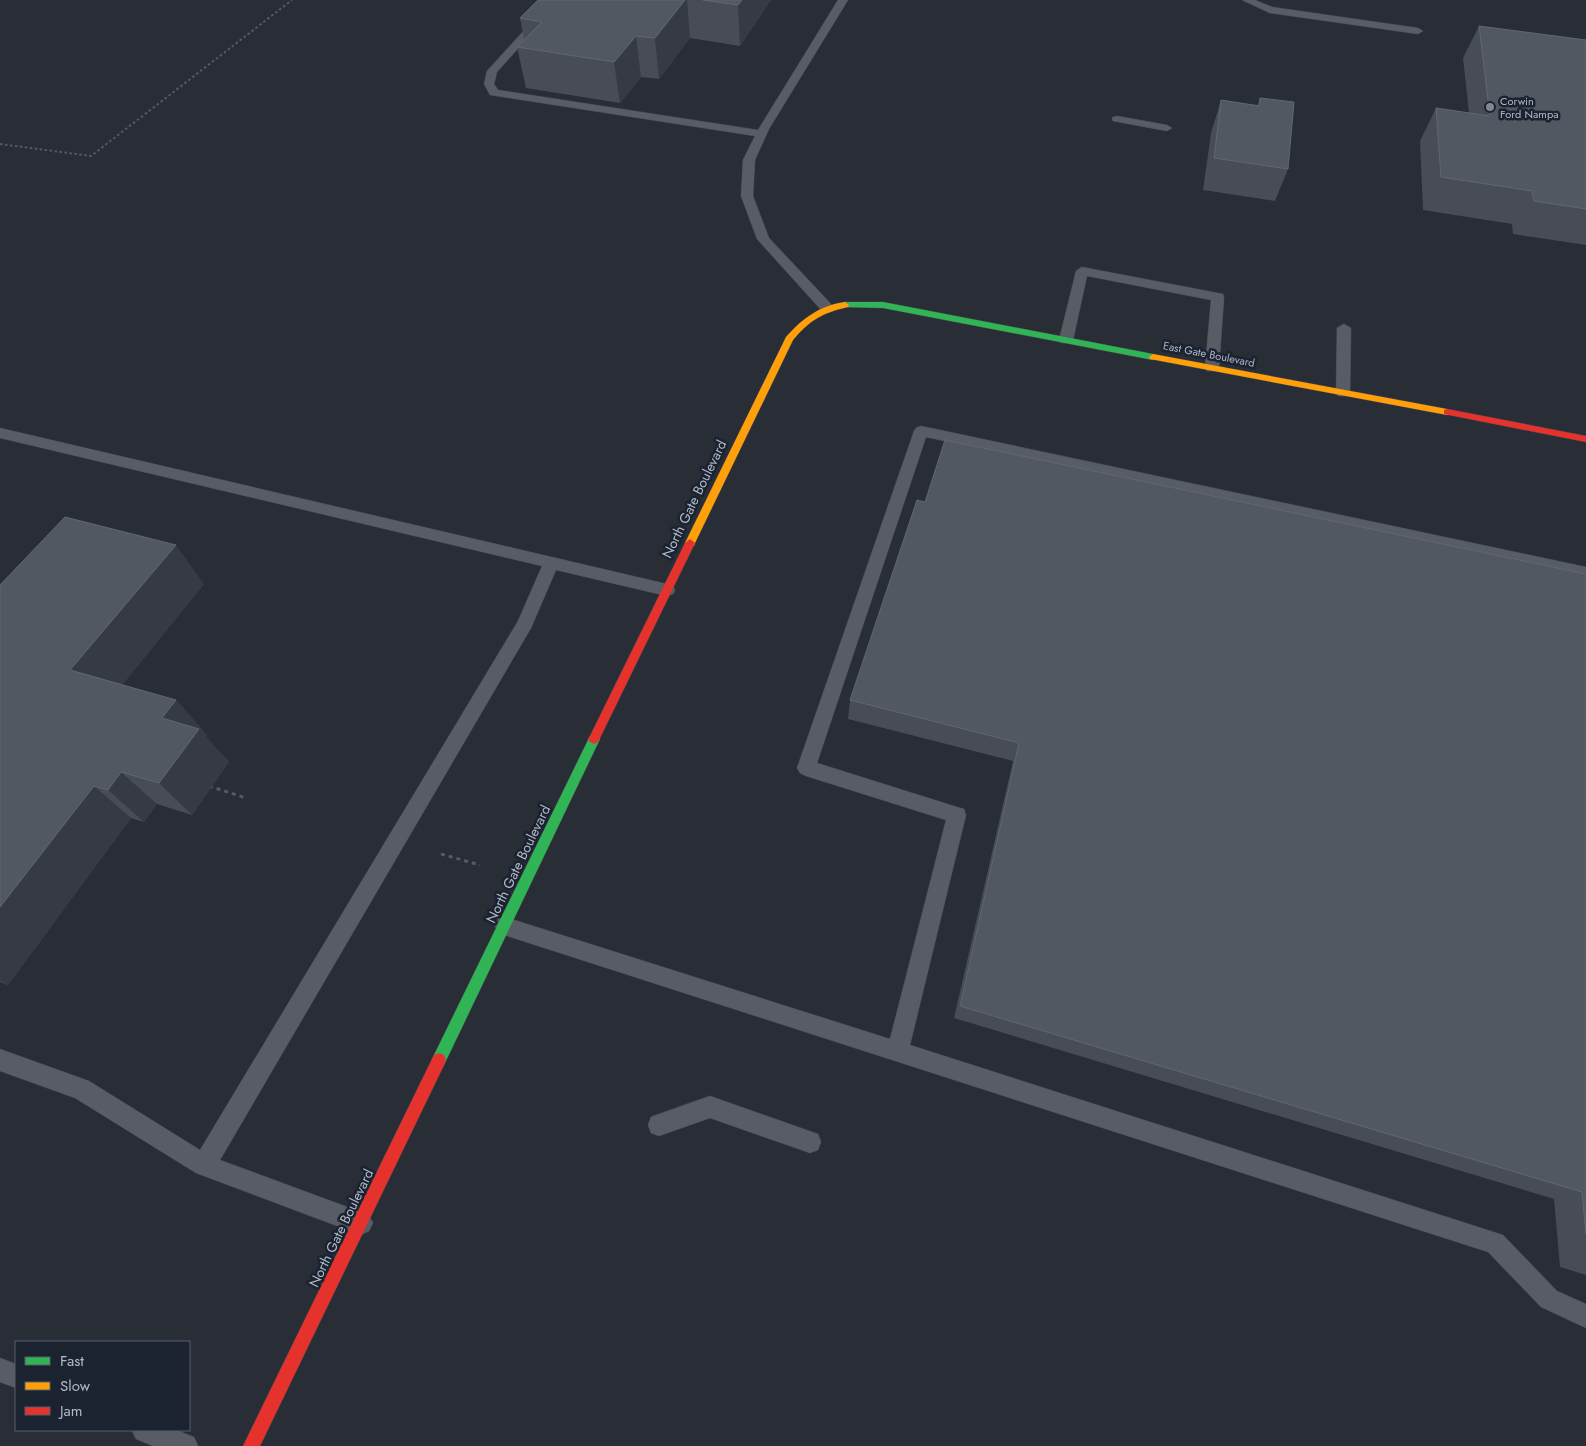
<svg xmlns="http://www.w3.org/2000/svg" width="1586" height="1446" viewBox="0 0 1586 1446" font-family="Jost,sans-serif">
  <rect width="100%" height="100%" fill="#282d36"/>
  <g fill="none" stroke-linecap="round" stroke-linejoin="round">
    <defs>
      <path id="lane" d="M 552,0 L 562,0 L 497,72 L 494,84 L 498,90 L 758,130 L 838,0 L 848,0 L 769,129 L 755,160 L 753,196 L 769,238 L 832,305 L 833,308 L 832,311 L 822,311 L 757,239 L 741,196 L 743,160 L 755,136 L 490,95 L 484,84 L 487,71 Z
        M 1242,0 L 1255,0 L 1272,7 L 1418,28 L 1423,31 L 1418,34 L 1270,13 Z
        M 1117,116 L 1167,125 L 1172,128 L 1167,131 L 1113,121 L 1112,119 L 1113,117 Z
        M 1082,267 L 1223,294 L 1224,297 L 1219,368 L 1217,371 L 1207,371 L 1205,368 L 1211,300 L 1087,276 L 1073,340 L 1071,343 L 1061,343 L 1059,340 L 1076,271 Z
        M 1344,324 L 1351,328 L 1350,393 L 1348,396 L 1338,396 L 1336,393 L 1337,328 Z
        M 921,426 L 1586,567 L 1586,579 L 926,437 L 817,763 L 957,807 L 964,809 L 966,815 L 910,1045 L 1503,1235 L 1557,1291 L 1586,1304 L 1586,1328 L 1541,1307 L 1488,1252 L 498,933 L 495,926 L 498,919 L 505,917 L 890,1039 L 946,820 L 806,776 L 800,773 L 797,768 L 914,431 L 916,428 Z
        M 0,428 L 667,584 L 673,586 L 675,590 L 673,594 L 667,596 L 556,570 L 531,628 L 220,1160 L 369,1215 L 373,1223 L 369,1231 L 361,1235 L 196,1173 L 75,1098 L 0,1071 L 0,1049 L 89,1081 L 200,1150 L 518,621 L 542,566 L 0,438 Z
        M 710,1096 L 818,1134 L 821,1142 L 818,1150 L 810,1153 L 710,1118 L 659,1136 L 651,1133 L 648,1125 L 651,1117 Z
        M 0,1358 L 16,1364 L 16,1388 L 0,1382 Z
        M 132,1430 L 176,1430 L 194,1437 L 198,1446 L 153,1446 L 136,1439 Z"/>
      <path id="fast" d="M 845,302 L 883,302 L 1153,354 L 1157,357 L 1153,360 L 883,308 L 842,307 L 841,305 Z
        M 594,734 L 598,736 L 600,739 L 444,1065 L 439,1067 L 434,1065 L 432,1060 L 434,1055 L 590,736 Z"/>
      <path id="slow" d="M 845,302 L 849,305 L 848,307 C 822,313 810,320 793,340 L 695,543 L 694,546 L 686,546 L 685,543 L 786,337 C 803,318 819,306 845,302 Z
        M 1153,354 L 1447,409 L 1452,412 L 1447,415 L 1150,359 L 1149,357 Z"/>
      <path id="jam" d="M 1447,409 L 1586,436 L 1586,442 L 1444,414 L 1444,410 Z
        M 690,539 L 695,543 L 598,742 L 594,744 L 590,742 L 588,739 L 590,736 L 685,543 Z
        M 439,1053 L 444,1055 L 446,1060 L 444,1065 L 260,1446 L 243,1446 L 434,1055 Z"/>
    </defs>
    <use href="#lane" stroke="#44484f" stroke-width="1"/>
    <use href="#fast" stroke="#44484f" stroke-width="1"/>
    <use href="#slow" stroke="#44484f" stroke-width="1"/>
    <use href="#jam" stroke="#44484f" stroke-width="1"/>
    <path stroke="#555b62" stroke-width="2" stroke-dasharray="2.5 2.5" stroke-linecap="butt" d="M 0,144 L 91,156 L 292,0"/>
    <path stroke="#555b62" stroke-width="3" stroke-dasharray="4 4" stroke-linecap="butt" d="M 209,786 L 246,798
      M 441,854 L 480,865"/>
    <use href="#lane" fill="#585c64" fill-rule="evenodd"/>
    <use href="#fast" fill="#30b455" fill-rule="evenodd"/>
    <use href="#slow" fill="#ff9f0a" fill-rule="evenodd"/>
    <use href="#jam" fill="#e5322d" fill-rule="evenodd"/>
  </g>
  <path fill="#474c55" d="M 538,0 L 771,0 L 740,46 L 690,38 L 659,79 L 641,77 L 620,103 L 526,88 L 517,47 L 524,40 L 520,18 Z
    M 1479,26 L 1586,40 L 1586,245 L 1513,234 L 1512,224 L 1423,210 L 1420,141 L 1436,108 L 1469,113 L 1463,58 Z
    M 1260,98 L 1288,169 L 1275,201 L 1203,190 L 1211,133 L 1221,100 L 1258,105 Z
    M 925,502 L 1586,574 L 1586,1275 L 1560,1267 L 1554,1199 L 954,1018 L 1013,761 L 848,719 L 850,700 Z
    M 204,584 L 122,685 L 176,700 L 207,735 L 206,737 L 229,762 L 192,815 L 157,804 L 144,822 L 131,818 L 8,985 L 0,982 L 0,585 Z"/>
  <path fill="#363b43" d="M 685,0 L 687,0 L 690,38 L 659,79 L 655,38 Z
    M 742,0 L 771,0 L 740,46 L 738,5 Z
    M 636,36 L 641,77 L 620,103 L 614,62 Z
    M 176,545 L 204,584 L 105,706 L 70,670 Z
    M 176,700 L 207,735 L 206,737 L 229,762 L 192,815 L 159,783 L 162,718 Z
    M 121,772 L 157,804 L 144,822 L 108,790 Z
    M 94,786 L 131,818 L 8,985 L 0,981 L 0,907 Z"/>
  <path fill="#525861" stroke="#616771" d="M 538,0 L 685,0 L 655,38 L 636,36 L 614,62 L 517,47 L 542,22 L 520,18 Z
    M 703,0 L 742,0 L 738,5 Z
    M 1479,26 L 1586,40 L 1586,209 L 1534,201 L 1532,191 L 1441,177 L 1436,108 L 1490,116 Z
    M 1260,98 L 1294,102 L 1288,169 L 1214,158 L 1221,100 L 1259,106 Z
    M 945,440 L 1586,574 L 1586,1234 L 1582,1192 L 960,1006 L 1019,743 L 850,700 L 917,500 L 925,502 Z
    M 65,517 L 176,545 L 70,670 L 176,700 L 162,718 L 199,729 L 159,783 L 121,772 L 108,790 L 94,786 L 0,907 L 0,585 Z"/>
  <circle fill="#818895" stroke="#1b2331" stroke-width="2" cx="1490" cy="107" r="5"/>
  <g text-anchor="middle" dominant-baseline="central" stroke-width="5" stroke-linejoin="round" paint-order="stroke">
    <g font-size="11" fill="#b1b9c8" stroke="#1b2331" text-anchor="start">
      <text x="1500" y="101">Corwin<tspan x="1500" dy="13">Ford Nampa</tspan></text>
    </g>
    <g font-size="11" fill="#b1b9c8" stroke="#1b2331">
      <text transform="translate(1209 354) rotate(11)">East Gate Boulevard</text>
    </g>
    <g font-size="14" fill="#b1b9c8" stroke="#1b2331">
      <text transform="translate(694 499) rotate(-64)">North Gate Boulevard</text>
      <text transform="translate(518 864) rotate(-64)">North Gate Boulevard</text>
      <text transform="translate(341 1228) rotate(-64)">North Gate Boulevard</text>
    </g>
  </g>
  <rect x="15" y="1341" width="175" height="90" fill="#1b2331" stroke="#575f6d"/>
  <rect x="25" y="1357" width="25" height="8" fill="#30b455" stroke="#575f6d"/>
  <text x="60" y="1366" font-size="15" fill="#b1b9c8">Fast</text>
  <rect x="25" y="1382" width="25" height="8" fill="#ff9f0a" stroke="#575f6d"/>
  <text x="60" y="1391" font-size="15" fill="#b1b9c8">Slow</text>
  <rect x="25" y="1407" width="25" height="8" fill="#e5322d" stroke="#575f6d"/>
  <text x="60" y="1416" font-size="15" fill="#b1b9c8">Jam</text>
</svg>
